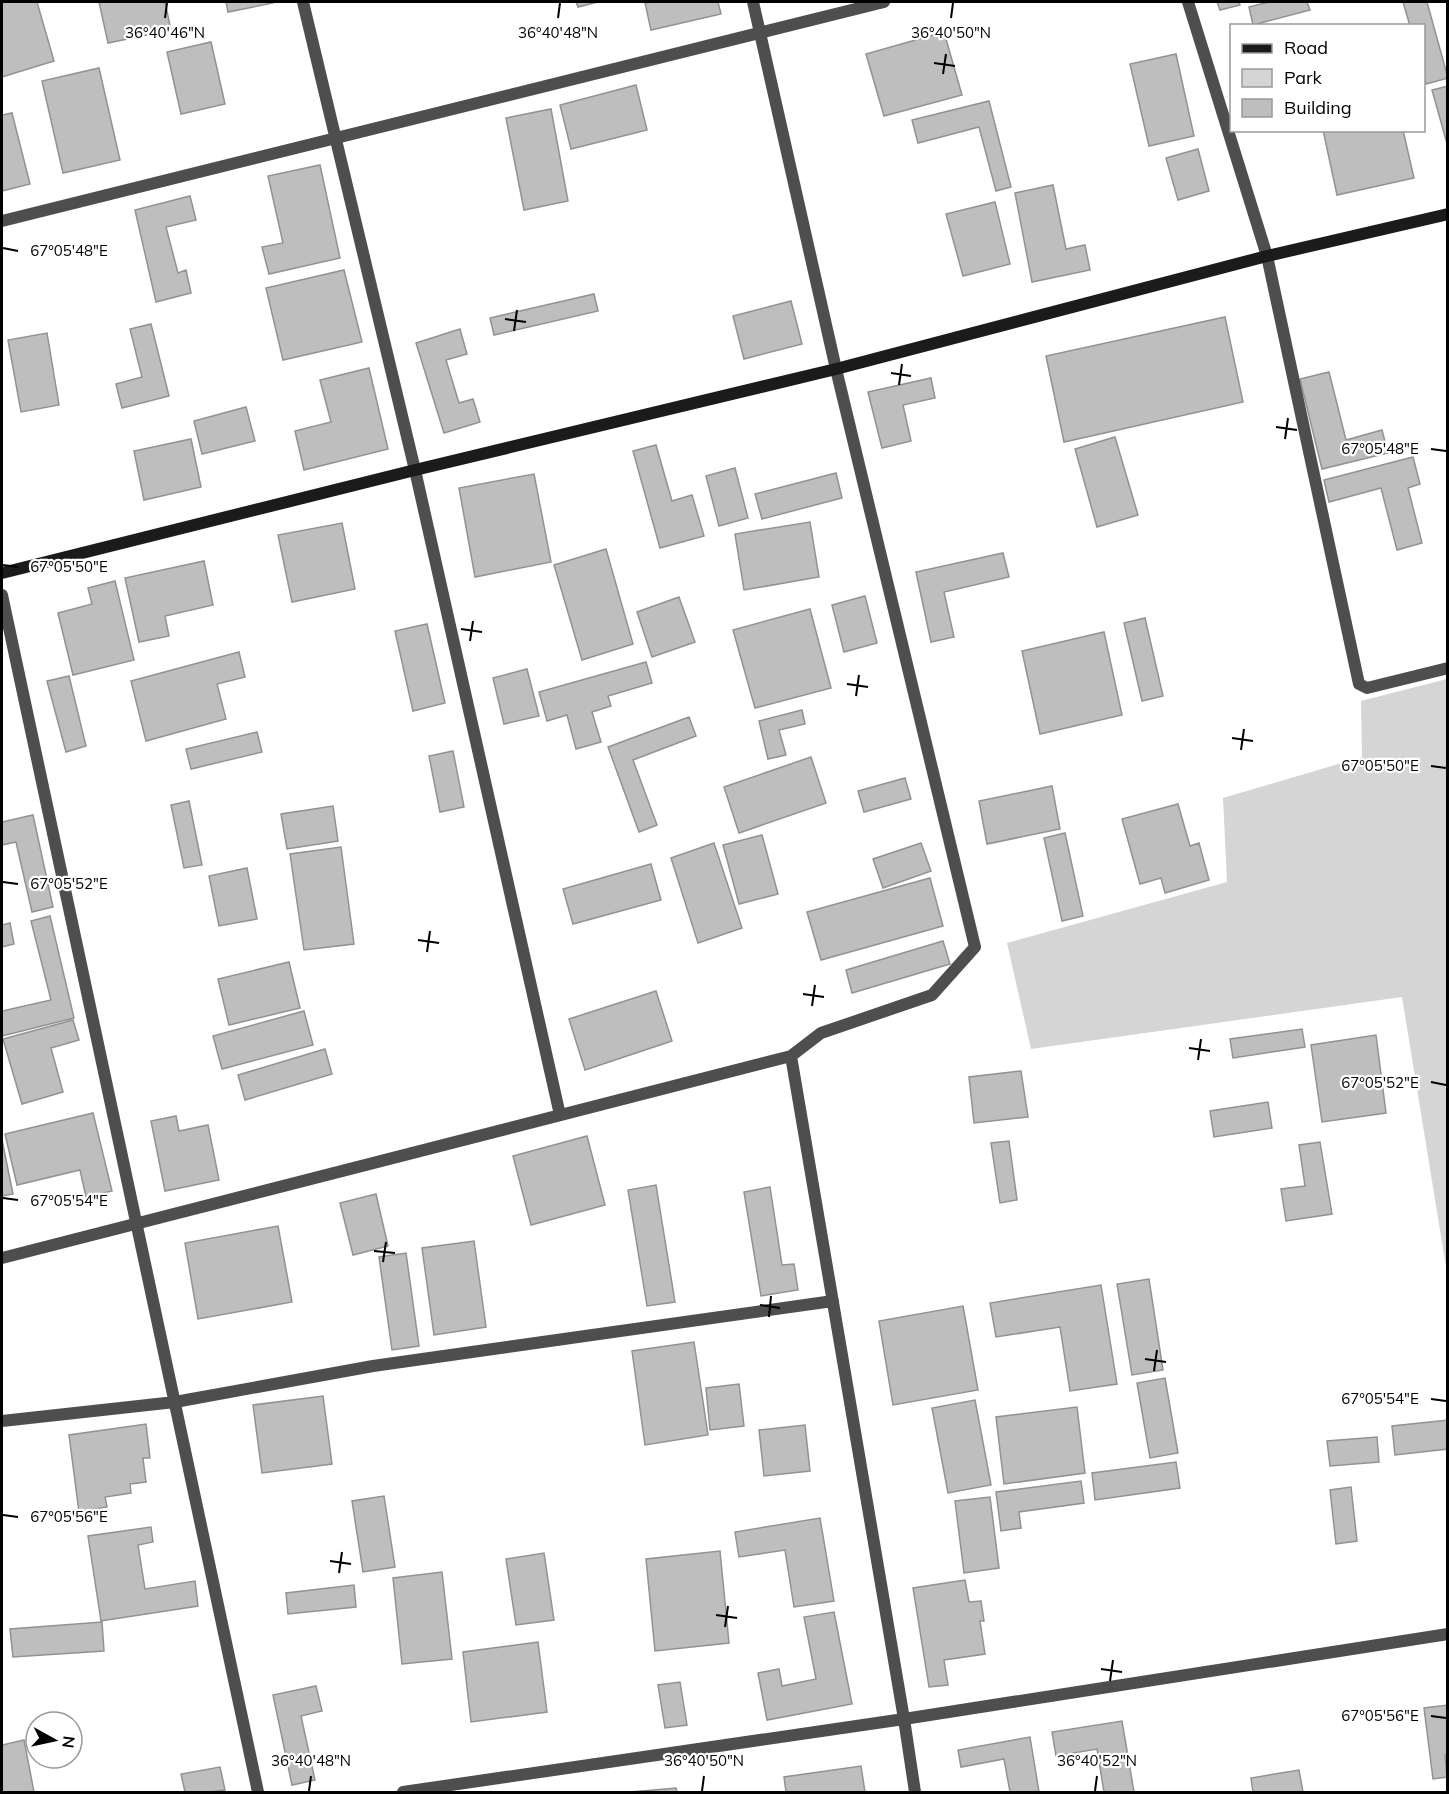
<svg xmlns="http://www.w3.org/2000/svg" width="1449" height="1794" viewBox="0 0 1449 1794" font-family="Mulish,sans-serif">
  <rect width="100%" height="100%" fill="#fff"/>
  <path fill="#d5d5d5" d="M 1447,679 L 1448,679 L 1447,1273 L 1402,997 L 1031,1049 L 1007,943 L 1227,882 L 1223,798 L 1362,757 L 1361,701 Z"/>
  <path fill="#bebebe" stroke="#929292" stroke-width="1.5" d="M 2,2 L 37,2 L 54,61 L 2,77 Z
    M 99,2 L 165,2 L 171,30 L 108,43 Z
    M 226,2 L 273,2 L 273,3 L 228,12 Z
    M 576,2 L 598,2 L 578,7 Z
    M 652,2 L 718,2 L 721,14 L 651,30 L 645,3 Z
    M 1217,2 L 1239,2 L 1240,5 L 1220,10 Z
    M 1269,2 L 1307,2 L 1310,10 L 1253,25 L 1249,7 Z
    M 1403,2 L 1427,2 L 1448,78 L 1426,84 L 1424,74 L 1424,26 L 1410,26 Z
    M 944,32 L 962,95 L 884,116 L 866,54 Z
    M 211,42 L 225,104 L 181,114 L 167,52 Z
    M 1176,54 L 1194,136 L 1149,146 L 1130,64 Z
    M 99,68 L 120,160 L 63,173 L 42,81 Z
    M 636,85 L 647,130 L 571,149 L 560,105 Z
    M 1448,86 L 1448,147 L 1432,90 Z
    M 989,101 L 1011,187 L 996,191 L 979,127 L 918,143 L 912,120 Z
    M 551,109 L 568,201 L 524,210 L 506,118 Z
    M 12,113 L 30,184 L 2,191 L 2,115 Z
    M 1323,130 L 1403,130 L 1414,178 L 1337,195 Z
    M 1198,149 L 1209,191 L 1178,200 L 1166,158 Z
    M 320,165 L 340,258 L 269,274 L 262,247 L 283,243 L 268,176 Z
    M 1053,185 L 1066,249 L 1085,245 L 1090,270 L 1032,282 L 1015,193 Z
    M 190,196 L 196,220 L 166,227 L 178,273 L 186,270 L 191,293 L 156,302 L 135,210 Z
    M 995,202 L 1010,264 L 963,276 L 946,214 Z
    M 344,270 L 362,342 L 283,360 L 266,288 Z
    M 594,294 L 598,311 L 494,335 L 490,318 Z
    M 791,301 L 802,344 L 744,359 L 733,316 Z
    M 1225,317 L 1243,402 L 1064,442 L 1046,356 Z
    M 151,324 L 169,396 L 122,408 L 116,384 L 142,377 L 130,329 Z
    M 460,329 L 467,354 L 446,360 L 459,403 L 473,399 L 480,422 L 444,433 L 416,343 Z
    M 47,333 L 59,405 L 21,412 L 8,340 Z
    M 369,368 L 388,449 L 304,470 L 295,431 L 331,422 L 320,380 Z
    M 1329,372 L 1346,440 L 1382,430 L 1388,453 L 1322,469 L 1300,379 Z
    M 931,378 L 935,398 L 903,405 L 911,441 L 882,448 L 868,392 Z
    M 246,407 L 255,441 L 202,454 L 194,421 Z
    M 1115,437 L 1138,515 L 1097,527 L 1075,449 Z
    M 191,439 L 201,487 L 144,500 L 134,451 Z
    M 656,445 L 672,501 L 692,495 L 704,536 L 660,548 L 633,451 Z
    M 1413,457 L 1420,484 L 1408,488 L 1422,543 L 1397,550 L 1381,488 L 1329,502 L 1324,480 Z
    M 735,468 L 748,518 L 719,526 L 706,476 Z
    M 836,473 L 842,498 L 762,519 L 755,494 Z
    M 534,474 L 551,562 L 475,577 L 459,488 Z
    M 810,522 L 819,577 L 744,590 L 735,534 Z
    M 342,523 L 355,589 L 292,602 L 278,535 Z
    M 606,549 L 633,644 L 582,660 L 554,565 Z
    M 1003,553 L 1009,577 L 944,592 L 954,637 L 931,642 L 916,572 Z
    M 204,561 L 213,605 L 165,616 L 169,636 L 139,642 L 125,578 Z
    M 115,581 L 134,660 L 73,675 L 58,613 L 92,604 L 88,588 Z
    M 865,596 L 877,643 L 844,652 L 832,605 Z
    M 679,597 L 695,642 L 652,657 L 637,612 Z
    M 810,609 L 831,688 L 755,708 L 733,630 Z
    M 1145,618 L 1163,696 L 1142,701 L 1124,623 Z
    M 427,624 L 445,703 L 413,711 L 395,631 Z
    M 1104,632 L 1122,715 L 1040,734 L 1022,651 Z
    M 239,652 L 245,677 L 217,684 L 226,719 L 146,741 L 131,681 Z
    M 646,662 L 652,683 L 608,696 L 611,706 L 592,712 L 601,742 L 576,749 L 567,715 L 547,721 L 539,692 Z
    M 527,669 L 539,716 L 504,724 L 493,678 Z
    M 69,676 L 86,746 L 66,752 L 47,681 Z
    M 802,710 L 805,724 L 779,730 L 786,755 L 768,759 L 759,721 Z
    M 689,717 L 696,736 L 633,760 L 657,825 L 639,832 L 608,747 Z
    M 257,732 L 262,752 L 191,769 L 186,749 Z
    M 453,751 L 464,807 L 440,812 L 429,756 Z
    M 811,757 L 826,803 L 739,833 L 724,787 Z
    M 905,778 L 911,799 L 864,812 L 858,791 Z
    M 1052,786 L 1060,829 L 987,844 L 979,801 Z
    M 189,801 L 202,865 L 184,868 L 171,805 Z
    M 1178,804 L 1190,846 L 1199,843 L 1209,880 L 1165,893 L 1161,878 L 1140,884 L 1122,819 Z
    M 333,806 L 338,841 L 287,849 L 281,814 Z
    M 33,815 L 53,907 L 32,912 L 16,842 L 2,845 L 2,822 Z
    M 1065,833 L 1083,916 L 1062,921 L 1044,838 Z
    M 762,835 L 778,894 L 739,904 L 723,845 Z
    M 714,843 L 742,928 L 698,943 L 671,858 Z
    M 921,843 L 931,871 L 883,888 L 873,859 Z
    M 341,847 L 354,944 L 304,950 L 290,854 Z
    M 651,864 L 661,900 L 573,924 L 563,889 Z
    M 247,868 L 257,919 L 219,926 L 209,876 Z
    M 930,878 L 943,926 L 821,960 L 807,912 Z
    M 50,916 L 74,1018 L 2,1036 L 2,1011 L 51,1000 L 31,921 Z
    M 10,923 L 14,944 L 2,947 L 2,925 Z
    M 943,941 L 950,964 L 852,993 L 846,970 Z
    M 289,962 L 300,1008 L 229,1025 L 218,979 Z
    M 656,991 L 672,1041 L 585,1070 L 569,1019 Z
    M 304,1011 L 313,1045 L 222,1069 L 213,1036 Z
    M 73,1020 L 79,1040 L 51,1048 L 63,1092 L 22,1104 L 3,1039 Z
    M 1302,1029 L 1305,1047 L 1233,1058 L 1230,1039 Z
    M 1376,1035 L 1386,1113 L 1322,1122 L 1311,1045 Z
    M 325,1049 L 332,1074 L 245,1100 L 238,1075 Z
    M 1021,1071 L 1028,1117 L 974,1123 L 969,1077 Z
    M 1268,1102 L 1272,1128 L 1214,1137 L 1210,1111 Z
    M 93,1113 L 112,1191 L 86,1197 L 80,1170 L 17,1185 L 5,1134 Z
    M 176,1116 L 179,1131 L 208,1125 L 219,1180 L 165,1191 L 151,1121 Z
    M 587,1136 L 605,1205 L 531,1225 L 513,1156 Z
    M 2,1140 L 13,1194 L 2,1196 Z
    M 1009,1141 L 1017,1200 L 1000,1203 L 991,1143 Z
    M 1320,1142 L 1332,1214 L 1286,1221 L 1281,1189 L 1305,1186 L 1299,1145 Z
    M 656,1185 L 675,1302 L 647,1306 L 628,1190 Z
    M 770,1187 L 782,1265 L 794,1264 L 798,1290 L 761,1296 L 744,1192 Z
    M 376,1194 L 388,1246 L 353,1255 L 340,1203 Z
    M 278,1226 L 292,1302 L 198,1319 L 185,1243 Z
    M 474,1241 L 486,1327 L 434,1335 L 422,1248 Z
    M 406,1253 L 419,1346 L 392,1350 L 379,1257 Z
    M 1149,1279 L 1163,1370 L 1132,1375 L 1117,1284 Z
    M 1101,1285 L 1117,1384 L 1070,1391 L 1060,1327 L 996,1337 L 990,1303 Z
    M 963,1306 L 978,1390 L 893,1405 L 879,1321 Z
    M 694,1342 L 708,1435 L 645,1445 L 632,1351 Z
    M 1165,1378 L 1178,1453 L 1150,1458 L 1137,1383 Z
    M 739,1384 L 744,1426 L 710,1430 L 706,1388 Z
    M 323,1396 L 332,1464 L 262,1473 L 253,1405 Z
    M 975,1400 L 991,1485 L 948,1493 L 932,1408 Z
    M 1077,1407 L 1085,1473 L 1004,1484 L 996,1417 Z
    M 1448,1420 L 1448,1449 L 1395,1455 L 1392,1426 Z
    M 146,1424 L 150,1458 L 143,1458 L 146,1482 L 130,1484 L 131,1493 L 105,1497 L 107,1507 L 79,1512 L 69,1435 Z
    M 805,1425 L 810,1471 L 764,1476 L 759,1430 Z
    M 1377,1437 L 1379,1462 L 1330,1466 L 1327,1441 Z
    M 1176,1462 L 1180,1488 L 1095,1500 L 1092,1473 Z
    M 1081,1481 L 1084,1503 L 1019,1512 L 1021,1528 L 1001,1531 L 996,1492 Z
    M 1351,1487 L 1357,1541 L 1336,1544 L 1330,1490 Z
    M 384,1496 L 395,1567 L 363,1572 L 352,1501 Z
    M 990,1497 L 999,1568 L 964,1573 L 955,1501 Z
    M 820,1518 L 834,1601 L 794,1607 L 785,1550 L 739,1557 L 735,1532 Z
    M 151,1527 L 153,1542 L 138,1545 L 145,1589 L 195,1581 L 198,1606 L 101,1621 L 88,1536 Z
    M 720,1551 L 729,1643 L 655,1651 L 646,1559 Z
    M 544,1553 L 554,1620 L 516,1625 L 506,1559 Z
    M 442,1572 L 452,1659 L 402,1664 L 393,1578 Z
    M 965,1580 L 969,1602 L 981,1601 L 984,1621 L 980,1621 L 985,1654 L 944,1660 L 948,1685 L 929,1687 L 913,1588 Z
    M 354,1585 L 356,1607 L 288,1614 L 286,1593 Z
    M 834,1612 L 852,1704 L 767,1720 L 758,1673 L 779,1669 L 782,1686 L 816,1679 L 804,1617 Z
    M 102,1622 L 104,1651 L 13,1657 L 10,1629 Z
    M 538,1642 L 547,1712 L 471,1722 L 463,1652 Z
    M 680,1682 L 687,1725 L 665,1728 L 658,1685 Z
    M 316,1686 L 322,1711 L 301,1716 L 315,1780 L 292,1785 L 273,1695 Z
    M 1448,1705 L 1448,1754 L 1445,1755 L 1447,1777 L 1433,1779 L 1424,1708 Z
    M 1122,1721 L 1134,1792 L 1104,1792 L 1097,1749 L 1056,1756 L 1052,1732 Z
    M 1030,1737 L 1039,1792 L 1010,1792 L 1004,1759 L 961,1767 L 958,1750 Z
    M 24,1740 L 34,1792 L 2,1792 L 2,1745 Z
    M 861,1766 L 865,1792 L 786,1792 L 784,1777 Z
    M 220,1767 L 225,1790 L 210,1792 L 185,1792 L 181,1774 Z
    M 1299,1770 L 1303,1792 L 1253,1792 L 1251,1778 Z
    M 676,1788 L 677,1792 L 630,1792 Z"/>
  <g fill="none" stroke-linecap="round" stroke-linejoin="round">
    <path stroke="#4e4e4e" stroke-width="12" d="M 303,2 L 415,470 L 560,1115
      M 1188,2 L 1267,256 L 1359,684 L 1367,688 L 1448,668
      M 2,221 L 884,2
      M 2,595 L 258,1792
      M 791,1056 L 904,1719 L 915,1792
      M 2,1258 L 791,1056 L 821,1033 L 932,995 L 975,947 L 836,369 L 753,2
      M 2,1421 L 175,1402 L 373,1366 L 833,1301
      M 403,1792 L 904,1719 L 1448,1634"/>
    <path stroke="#1b1b1b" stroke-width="12" d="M 2,573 L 415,470 L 836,369 L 1267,256 L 1448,214"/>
  </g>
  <path fill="none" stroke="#000" stroke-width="2" d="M 165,18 L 167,3M 558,18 L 560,3M 951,18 L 953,3M 934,63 L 955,66M 943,74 L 946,54M 3,248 L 18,251M 505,319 L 526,322M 514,331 L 517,310M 891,373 L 911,376M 899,385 L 902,364M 1276,427 L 1297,430M 1285,439 L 1288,418M 1431,449 L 1446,451M 3,565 L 18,567M 461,629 L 482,632M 470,641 L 473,621M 847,684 L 868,687M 856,696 L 859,675M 1232,738 L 1253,741M 1241,750 L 1244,729M 1431,766 L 1446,768M 3,882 L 18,884M 418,940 L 439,943M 427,952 L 430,931M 803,994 L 824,997M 812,1006 L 815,985M 1189,1048 L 1210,1051M 1198,1060 L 1201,1039M 1431,1082 L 1446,1085M 3,1198 L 18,1200M 374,1251 L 395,1253M 383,1262 L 386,1242M 760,1305 L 780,1308M 769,1317 L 771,1296M 1145,1359 L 1166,1362M 1154,1371 L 1157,1350M 1431,1399 L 1446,1401M 3,1515 L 18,1517M 330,1561 L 351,1564M 339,1573 L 342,1552M 716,1615 L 737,1618M 725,1627 L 728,1606M 1101,1669 L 1122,1672M 1110,1681 L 1113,1660M 1431,1716 L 1446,1718M 309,1791 L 311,1776M 702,1791 L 704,1776M 1095,1791 L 1097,1776"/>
  <g font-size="15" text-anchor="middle" fill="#000" stroke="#fff" stroke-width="4.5" stroke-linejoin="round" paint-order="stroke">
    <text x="165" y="38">36°40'46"N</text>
    <text x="558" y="38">36°40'48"N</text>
    <text x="951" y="38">36°40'50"N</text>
    <text x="69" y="256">67°05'48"E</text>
    <text x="1380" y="454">67°05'48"E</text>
    <text x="69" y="572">67°05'50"E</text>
    <text x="1380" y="771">67°05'50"E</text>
    <text x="69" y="889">67°05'52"E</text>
    <text x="1380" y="1088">67°05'52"E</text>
    <text x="69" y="1206">67°05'54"E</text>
    <text x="1380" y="1404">67°05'54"E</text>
    <text x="69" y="1522">67°05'56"E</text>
    <text x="1380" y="1721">67°05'56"E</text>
    <text x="311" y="1766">36°40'48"N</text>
    <text x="704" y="1766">36°40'50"N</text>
    <text x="1097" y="1766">36°40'52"N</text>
  </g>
  <rect width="1449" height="1794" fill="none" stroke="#000000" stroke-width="6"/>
  <rect x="1230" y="24" width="195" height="108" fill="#ffffff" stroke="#999999" stroke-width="1.5"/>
  <rect x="1242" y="44" width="30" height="9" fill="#1b1b1b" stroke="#999999" stroke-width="1.5"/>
  <text x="1284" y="54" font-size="18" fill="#000000">Road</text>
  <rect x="1242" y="69" width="30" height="18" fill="#d5d5d5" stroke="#999999" stroke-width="1.5"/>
  <text x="1284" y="84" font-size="18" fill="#000000">Park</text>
  <rect x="1242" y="99" width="30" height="18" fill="#bebebe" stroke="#999999" stroke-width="1.5"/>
  <text x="1284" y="114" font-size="18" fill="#000000">Building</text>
  <g transform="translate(54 1740) rotate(98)"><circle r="28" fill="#ffffff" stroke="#999999" stroke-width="1.5"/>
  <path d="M0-4.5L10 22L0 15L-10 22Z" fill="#000000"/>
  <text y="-9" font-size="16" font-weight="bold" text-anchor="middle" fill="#000000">N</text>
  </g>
</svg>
